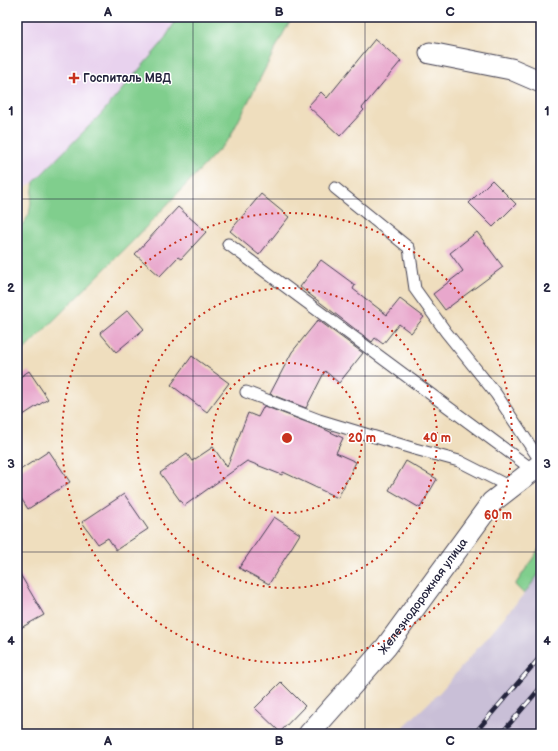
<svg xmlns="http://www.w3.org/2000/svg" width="558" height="751" viewBox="0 0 558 751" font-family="'Balsamiq Sans',sans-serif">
  <rect width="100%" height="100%" fill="#fff"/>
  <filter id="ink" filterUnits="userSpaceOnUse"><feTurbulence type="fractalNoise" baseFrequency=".025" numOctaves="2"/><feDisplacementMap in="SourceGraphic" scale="8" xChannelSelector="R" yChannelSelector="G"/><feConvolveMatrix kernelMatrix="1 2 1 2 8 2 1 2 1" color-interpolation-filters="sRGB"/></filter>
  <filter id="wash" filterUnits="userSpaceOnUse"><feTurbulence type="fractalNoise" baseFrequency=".012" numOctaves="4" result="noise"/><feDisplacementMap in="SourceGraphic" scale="16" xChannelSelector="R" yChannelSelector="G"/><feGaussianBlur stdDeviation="0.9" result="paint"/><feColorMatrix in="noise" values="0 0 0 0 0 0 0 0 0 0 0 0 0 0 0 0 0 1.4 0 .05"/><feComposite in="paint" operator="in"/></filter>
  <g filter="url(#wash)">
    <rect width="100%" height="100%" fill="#efdebe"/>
    <path fill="#e8d2ee" d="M 17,17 L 178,17 L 162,43 L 101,114 L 34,182 L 17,192 Z"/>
    <path fill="#c9bfd7" d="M 541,571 L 541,734 L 396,734 L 440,692 L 524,594 Z"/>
    <path fill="#80ce8d" stroke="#517864" d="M 178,17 L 293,17 L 284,32 L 229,139 L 131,243 L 17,357 L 17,232 L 29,215 L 34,182 L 101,114 L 162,43 Z
      M 541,546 L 541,571 L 524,594 L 515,585 Z"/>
    <g id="blocks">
      <path fill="#e8a7cc" d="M 375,39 L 401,61 L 362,108 L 364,110 L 340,136 L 308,106 L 321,92 L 327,98 Z
        M 492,180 L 516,204 L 493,227 L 469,203 Z
        M 261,194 L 289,217 L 259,255 L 230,231 Z
        M 178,207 L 206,232 L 181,259 L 178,257 L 160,276 L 135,254 Z
        M 477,232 L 503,267 L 445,310 L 433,294 L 463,271 L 450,253 Z
        M 321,260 L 355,285 L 353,289 L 387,315 L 400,299 L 424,317 L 411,333 L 399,324 L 383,344 L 375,338 L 372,342 L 300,287 Z
        M 128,310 L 144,329 L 116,352 L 100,333 Z
        M 318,320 L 363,353 L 339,383 L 325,371 L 306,408 L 270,394 L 292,352 Z
        M 192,356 L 229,383 L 207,412 L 171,385 Z
        M 29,371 L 48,399 L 17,419 L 17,379 Z
        M 264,406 L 322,428 L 343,438 L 336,453 L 356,462 L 338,498 L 283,472 L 282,475 L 247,461 L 184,506 L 160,473 L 187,454 L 192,461 L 213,447 L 227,467 L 248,413 L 258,417 Z
        M 49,451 L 70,482 L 28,509 L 17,492 L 17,472 Z
        M 406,461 L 437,479 L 420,508 L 389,490 Z
        M 124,494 L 148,529 L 116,550 L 108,538 L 98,544 L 82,522 Z
        M 274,517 L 300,534 L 269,584 L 239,568 Z
        M 17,569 L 44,615 L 17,630 Z
        M 281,682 L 305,706 L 280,732 L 255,708 Z"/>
    </g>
  </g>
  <g filter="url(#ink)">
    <use href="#blocks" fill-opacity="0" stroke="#413e4f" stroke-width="1"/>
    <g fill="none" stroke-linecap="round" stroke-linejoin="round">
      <defs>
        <path id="lane" d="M 335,188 L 409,248 L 415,289 L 446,332 L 496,394 L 541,462
          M 228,244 L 533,470
          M 246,392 L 319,420 L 415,449 L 459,461 L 510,487"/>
        <g id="street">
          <path d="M 430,53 L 511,69 L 541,82"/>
          <path id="s1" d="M 309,734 L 386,647 L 492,502 L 541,464"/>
        </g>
      </defs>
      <use href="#lane" stroke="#413e4f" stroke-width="13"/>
      <use href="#street" stroke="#413e4f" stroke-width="23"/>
      <path stroke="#413e4f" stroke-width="2.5" stroke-dasharray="3 3" stroke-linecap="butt" d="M 17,719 L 25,734"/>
      <use href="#lane" stroke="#fff" stroke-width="11"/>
      <use href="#street" stroke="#fff" stroke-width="21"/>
      <defs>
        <path id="rail" d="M 474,734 L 541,656
          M 501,734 L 541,687"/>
      </defs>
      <use href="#rail" stroke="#22223b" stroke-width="4.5"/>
      <use href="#rail" stroke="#fff" stroke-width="3" stroke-dasharray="9" stroke-linecap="butt"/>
    </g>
  </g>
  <path fill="none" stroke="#22223b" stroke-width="1" stroke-opacity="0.55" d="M 193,17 L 193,734M 365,17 L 365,734M 17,199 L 541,199M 17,376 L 541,376M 17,552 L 541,552"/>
  <g fill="none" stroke="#c8321e" stroke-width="2" stroke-dasharray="2 4">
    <circle cx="287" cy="438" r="75"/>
    <circle cx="287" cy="438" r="150"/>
    <circle cx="287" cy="438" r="225"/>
  </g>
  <path fill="#c8321e" stroke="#fff" stroke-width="1.5" d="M72 72h4v4h4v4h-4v4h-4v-4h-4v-4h4z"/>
  <g text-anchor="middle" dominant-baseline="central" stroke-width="3" stroke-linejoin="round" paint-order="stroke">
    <g font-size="12" font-weight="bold" fill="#22223b" stroke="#fff" text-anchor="start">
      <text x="83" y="78">Госпиталь МВД</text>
    </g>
    <g font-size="12" fill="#22223b" stroke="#fff">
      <text stroke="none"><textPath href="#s1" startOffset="179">Железнодорожная улица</textPath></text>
    </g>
  </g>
  <circle cx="287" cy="438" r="6" fill="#c8321e" stroke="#fff" stroke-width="2"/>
  <g font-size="12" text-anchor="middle" font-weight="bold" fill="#c8321e" stroke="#fff" stroke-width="3" stroke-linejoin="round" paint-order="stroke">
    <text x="362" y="442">20 m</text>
    <text x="437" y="442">40 m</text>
    <text x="498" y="519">60 m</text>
  </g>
  <rect width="558" height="751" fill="none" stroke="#fff" stroke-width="44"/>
  <rect x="22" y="22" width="514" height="707" fill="none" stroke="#22223b" stroke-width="1.5"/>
  <g font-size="13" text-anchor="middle" font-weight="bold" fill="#22223b">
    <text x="108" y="16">A</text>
    <text x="279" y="16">B</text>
    <text x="450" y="16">C</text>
    <text x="11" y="115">1</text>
    <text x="547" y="115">1</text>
    <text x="11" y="292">2</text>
    <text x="547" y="292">2</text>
    <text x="11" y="468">3</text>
    <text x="547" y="468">3</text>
    <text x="11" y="645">4</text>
    <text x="547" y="645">4</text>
    <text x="108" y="745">A</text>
    <text x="279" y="745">B</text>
    <text x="450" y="745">C</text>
  </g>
</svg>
